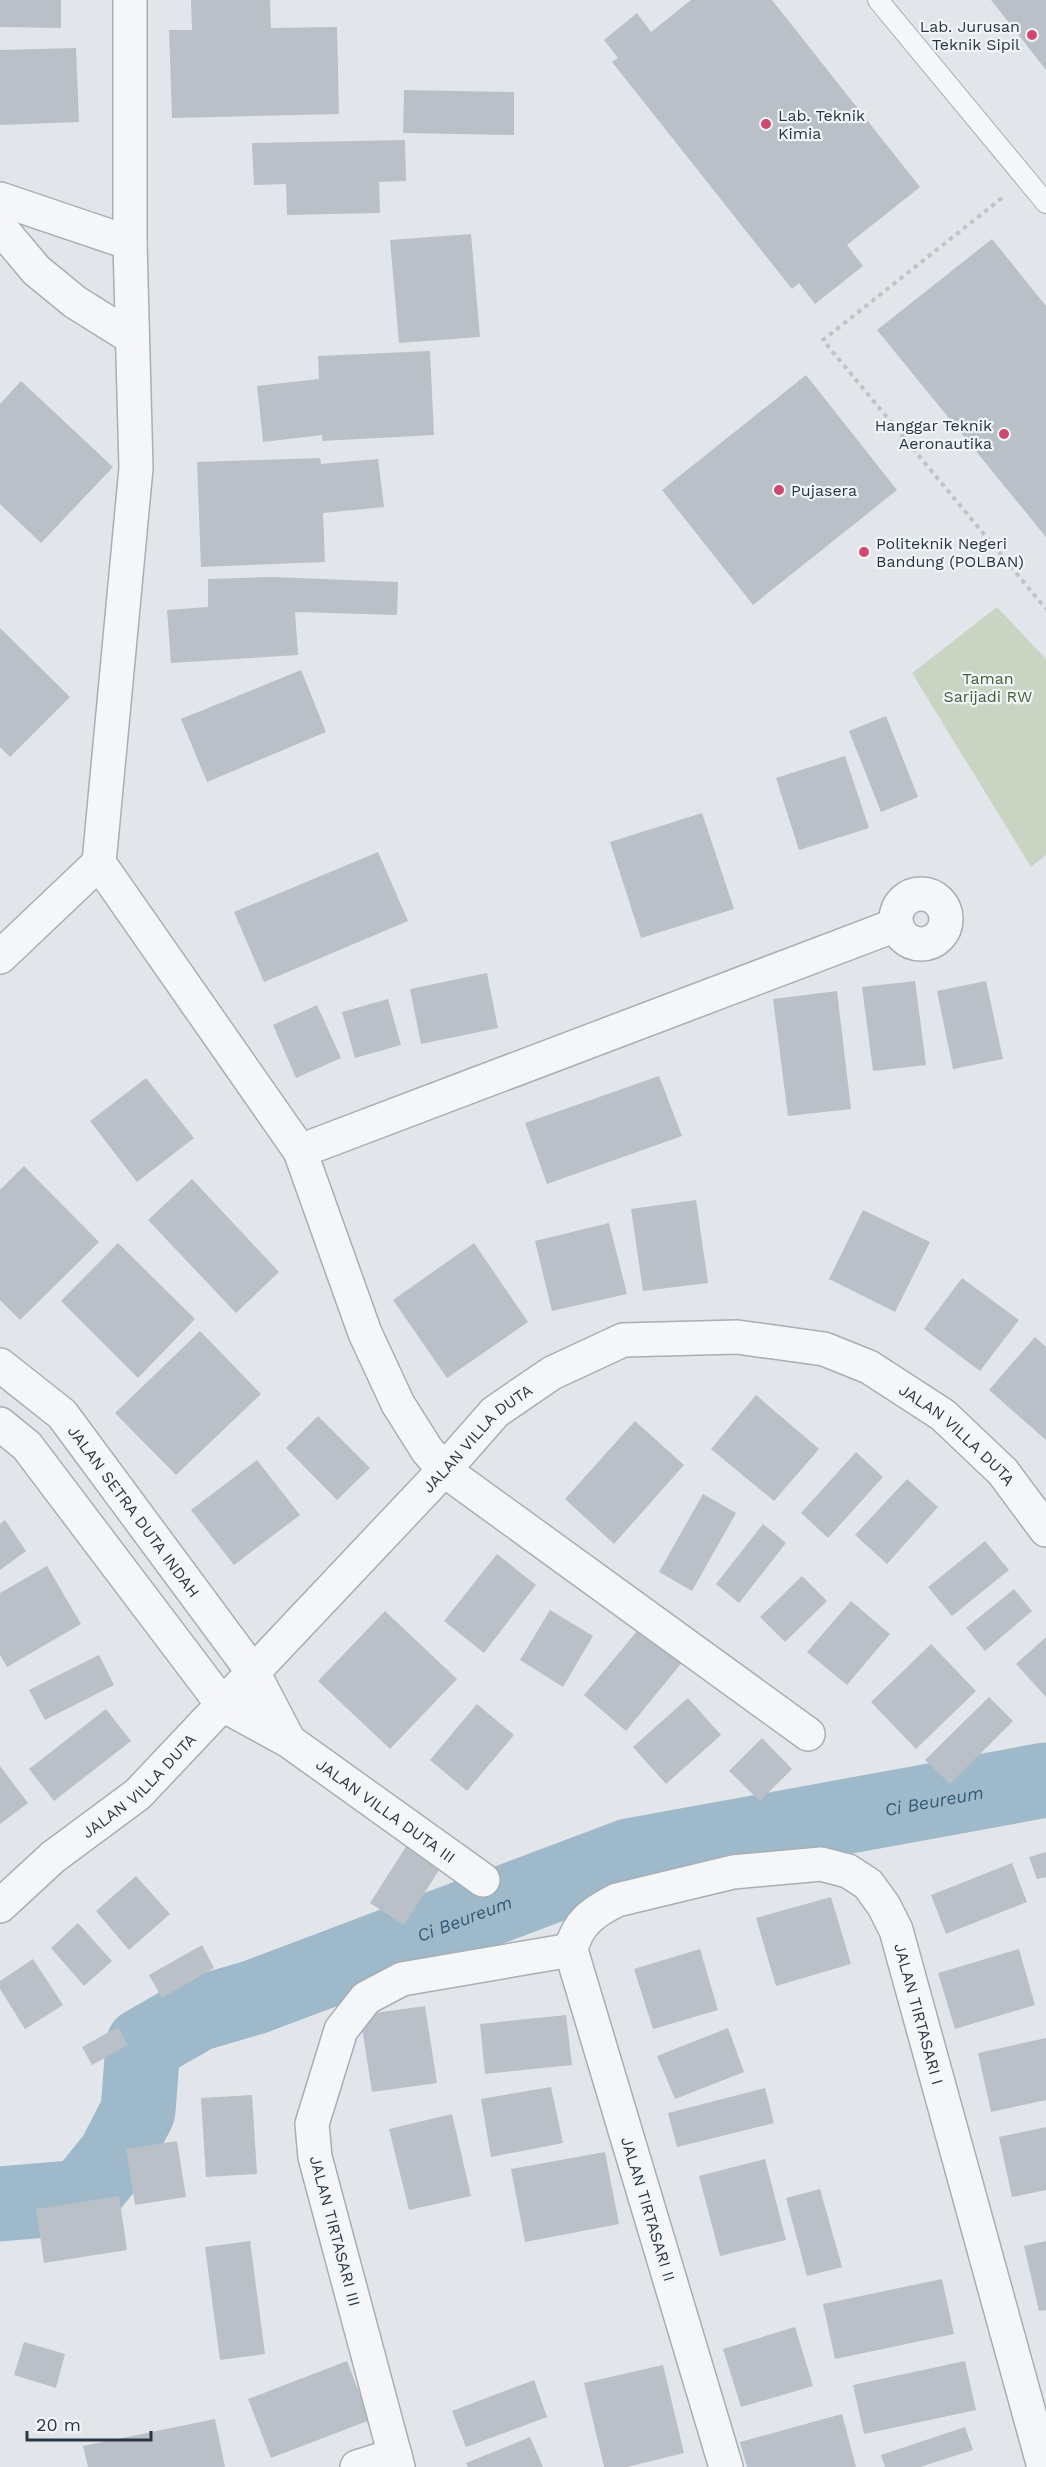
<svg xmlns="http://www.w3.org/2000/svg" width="1046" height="2467" viewBox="0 0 1046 2467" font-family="'Work Sans',sans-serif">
  <rect width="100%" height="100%" fill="#e2e6ea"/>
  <path fill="#cad4c3" d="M 997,607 L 1046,659 L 1046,855 L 1031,867 L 912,673 Z"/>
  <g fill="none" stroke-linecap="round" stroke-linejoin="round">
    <path stroke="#9db9ca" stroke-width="75" id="s1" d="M 0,2204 L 82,2197 L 115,2156 L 138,2111 L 143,2045 L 197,2014 L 255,1997 L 629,1856 L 1046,1780"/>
  </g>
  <path fill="#b9c0c7" d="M 0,0 L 61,0 L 61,28 L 0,27 Z
    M 191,0 L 270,0 L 271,28 L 337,27 L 339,114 L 172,118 L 169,30 L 192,30 Z
    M 691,0 L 772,0 L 920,187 L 847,245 L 863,266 L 815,304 L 799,283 L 792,289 L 612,62 L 618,58 L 604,40 L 637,13 L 651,32 Z
    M 991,0 L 1046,0 L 1046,70 Z
    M 76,48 L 79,122 L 0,125 L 0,50 Z
    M 404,90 L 514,92 L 514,135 L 403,133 Z
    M 405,140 L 406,181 L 379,182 L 380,213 L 287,215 L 286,184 L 254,185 L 252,143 Z
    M 471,234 L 480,337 L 399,343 L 390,240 Z
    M 992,239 L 1046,306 L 1046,537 L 877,330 Z
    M 430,351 L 434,435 L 322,441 L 322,435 L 263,442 L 257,386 L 319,379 L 318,356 Z
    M 806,375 L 897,490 L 753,605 L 662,490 Z
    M 21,381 L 113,467 L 41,543 L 0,504 L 0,404 Z
    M 320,458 L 321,464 L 378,459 L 384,507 L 323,513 L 325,562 L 201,567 L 197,462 Z
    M 273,577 L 398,582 L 397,615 L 295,612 L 298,655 L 171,663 L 167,610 L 208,607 L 208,579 Z
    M 0,628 L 70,697 L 10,757 L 0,747 Z
    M 301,670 L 326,732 L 207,782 L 181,719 Z
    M 886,716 L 918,797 L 881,812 L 849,731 Z
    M 845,756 L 869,828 L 799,850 L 776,778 Z
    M 702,813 L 734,909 L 641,938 L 610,842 Z
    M 378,852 L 408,921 L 264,982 L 234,912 Z
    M 487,973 L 498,1028 L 421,1044 L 410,989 Z
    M 915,981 L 926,1065 L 873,1071 L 862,987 Z
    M 986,981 L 1003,1059 L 953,1069 L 937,991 Z
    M 837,991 L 851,1109 L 788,1116 L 773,999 Z
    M 388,999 L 401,1045 L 355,1058 L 342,1012 Z
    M 317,1005 L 341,1058 L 296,1078 L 273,1025 Z
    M 659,1076 L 682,1136 L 547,1184 L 525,1123 Z
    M 146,1078 L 194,1138 L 137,1182 L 90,1121 Z
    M 24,1166 L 99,1242 L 20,1320 L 0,1300 L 0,1190 Z
    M 192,1179 L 279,1272 L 236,1313 L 148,1220 Z
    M 696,1200 L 708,1283 L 643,1291 L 631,1209 Z
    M 863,1210 L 930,1242 L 895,1312 L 829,1279 Z
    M 609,1223 L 627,1294 L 552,1311 L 535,1241 Z
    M 118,1243 L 195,1319 L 138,1378 L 61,1301 Z
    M 474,1243 L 528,1322 L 447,1378 L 393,1300 Z
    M 962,1278 L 1019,1320 L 980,1371 L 924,1329 Z
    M 200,1331 L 261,1394 L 176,1475 L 115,1413 Z
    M 1035,1337 L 1046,1347 L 1046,1440 L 989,1390 Z
    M 756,1395 L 819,1449 L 774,1501 L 711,1449 Z
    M 318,1416 L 370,1468 L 337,1500 L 286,1448 Z
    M 635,1421 L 684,1465 L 614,1544 L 565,1499 Z
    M 856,1452 L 883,1477 L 828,1538 L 801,1513 Z
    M 257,1460 L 300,1515 L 234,1565 L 191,1510 Z
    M 907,1479 L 938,1507 L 887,1564 L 855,1535 Z
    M 703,1494 L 736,1513 L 692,1591 L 659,1572 Z
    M 5,1520 L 26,1551 L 0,1570 L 0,1524 Z
    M 763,1524 L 786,1543 L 739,1603 L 716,1584 Z
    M 985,1541 L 1009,1570 L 952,1616 L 928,1587 Z
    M 497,1554 L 536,1585 L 484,1653 L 444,1621 Z
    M 47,1566 L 81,1624 L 7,1667 L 0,1655 L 0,1593 Z
    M 802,1576 L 827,1601 L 785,1642 L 760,1617 Z
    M 1014,1589 L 1032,1611 L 985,1651 L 966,1628 Z
    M 851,1601 L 890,1634 L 847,1685 L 807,1652 Z
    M 550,1610 L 593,1636 L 563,1687 L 520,1660 Z
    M 385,1611 L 457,1679 L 390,1749 L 318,1681 Z
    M 642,1625 L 684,1660 L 626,1731 L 584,1695 Z
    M 1046,1637 L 1046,1697 L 1016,1664 Z
    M 931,1644 L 976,1691 L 916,1749 L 871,1702 Z
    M 99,1655 L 114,1685 L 45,1720 L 29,1690 Z
    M 989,1697 L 1013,1721 L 950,1784 L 925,1760 Z
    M 688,1698 L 721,1735 L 666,1784 L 633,1747 Z
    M 477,1704 L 514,1735 L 467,1791 L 430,1760 Z
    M 106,1709 L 131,1741 L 54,1801 L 29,1769 Z
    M 762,1738 L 792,1769 L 760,1801 L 729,1771 Z
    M 0,1766 L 28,1803 L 0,1824 Z
    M 409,1842 L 443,1864 L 404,1925 L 370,1903 Z
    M 1046,1852 L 1046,1877 L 1037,1879 L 1029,1857 Z
    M 1012,1863 L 1027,1902 L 946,1934 L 931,1895 Z
    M 136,1876 L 170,1914 L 129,1950 L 96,1911 Z
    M 831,1897 L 851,1964 L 776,1986 L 756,1918 Z
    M 78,1923 L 112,1961 L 84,1986 L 51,1948 Z
    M 202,1945 L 214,1968 L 162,1998 L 149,1975 Z
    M 700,1949 L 718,2010 L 653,2029 L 634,1969 Z
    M 1019,1949 L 1035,2005 L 955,2029 L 938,1973 Z
    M 33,1959 L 63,2005 L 25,2029 L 0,1989 L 0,1981 Z
    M 425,2006 L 437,2083 L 372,2092 L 360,2015 Z
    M 566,2015 L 572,2065 L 485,2074 L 480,2024 Z
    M 118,2027 L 128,2045 L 92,2065 L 82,2047 Z
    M 728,2028 L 744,2072 L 675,2099 L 657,2056 Z
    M 1046,2038 L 1046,2100 L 991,2112 L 978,2053 Z
    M 551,2087 L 563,2143 L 491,2157 L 481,2099 Z
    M 765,2088 L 774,2123 L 677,2147 L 668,2113 Z
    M 252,2095 L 257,2174 L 206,2177 L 201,2098 Z
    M 452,2114 L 471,2196 L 409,2210 L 389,2129 Z
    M 1046,2127 L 1046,2190 L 1012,2197 L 999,2137 Z
    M 177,2141 L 186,2197 L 135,2205 L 126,2149 Z
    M 605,2152 L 619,2224 L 525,2242 L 511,2169 Z
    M 765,2159 L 786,2240 L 720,2256 L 699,2176 Z
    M 820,2189 L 842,2267 L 807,2276 L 786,2198 Z
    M 119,2196 L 127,2250 L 44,2263 L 36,2209 Z
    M 250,2241 L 265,2354 L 220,2360 L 205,2247 Z
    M 1046,2241 L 1046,2310 L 1039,2311 L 1024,2246 Z
    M 942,2279 L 954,2334 L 835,2359 L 823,2304 Z
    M 795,2327 L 813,2386 L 741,2407 L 723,2349 Z
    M 24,2342 L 65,2354 L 56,2388 L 14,2375 Z
    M 347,2361 L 370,2420 L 271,2458 L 248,2399 Z
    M 965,2361 L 976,2410 L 864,2434 L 853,2385 Z
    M 663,2365 L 684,2453 L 627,2467 L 604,2467 L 584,2383 Z
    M 534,2380 L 547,2417 L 466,2447 L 452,2411 Z
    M 842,2414 L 856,2467 L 747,2467 L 740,2442 Z
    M 215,2419 L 225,2467 L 88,2467 L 83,2446 Z
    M 965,2427 L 973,2450 L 920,2467 L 885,2467 L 881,2455 Z
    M 530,2437 L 543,2467 L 468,2467 L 466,2463 Z"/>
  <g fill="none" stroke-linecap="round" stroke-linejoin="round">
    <defs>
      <path id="service" d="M 878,0 L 1046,203"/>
      <g id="minor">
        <path d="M 130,0 L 130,243 L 136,468 L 99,863 L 300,1151 L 365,1333 L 398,1404 L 427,1450 L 444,1470 L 808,1734"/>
        <path d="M 0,199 L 130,243"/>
        <path d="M 0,227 L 36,270 L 75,302 L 131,337"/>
        <circle cx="921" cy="919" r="25"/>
        <path d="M 0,957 L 99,863"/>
        <path d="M 300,1151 L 896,925"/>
        <path id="s2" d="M 0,1365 L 62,1414 L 253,1672 L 289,1741"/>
        <path id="s3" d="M 0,1424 L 27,1446 L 223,1705 L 289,1741 L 483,1880"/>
        <path id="s4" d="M 0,1906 L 53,1857 L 138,1794 L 444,1470 L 495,1412 L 552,1373 L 623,1340 L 737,1337 L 824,1349 L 869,1367 L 943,1415 L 1003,1472 L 1046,1530"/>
        <path d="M 357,2467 L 395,2455"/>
        <path d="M 398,2467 L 315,2157 L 312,2124 L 341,2030 L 366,1998 L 402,1979 L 571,1950"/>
        <path id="s5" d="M 726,2467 L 571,1950 C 577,1923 593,1912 617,1900 L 733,1872 L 821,1864 L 848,1871 L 868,1884 L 884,1906 L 896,1930 L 1044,2467"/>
      </g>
    </defs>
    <use href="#service" stroke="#a7aeb4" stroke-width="22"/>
    <use href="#minor" stroke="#a7aeb4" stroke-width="36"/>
    <path stroke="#c0c4c9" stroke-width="4" stroke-dasharray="4.5 4.5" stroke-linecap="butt" d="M 1002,198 L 823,340 L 1046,609"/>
    <use href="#service" stroke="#f5f6f8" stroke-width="20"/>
    <use href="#minor" stroke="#f5f6f8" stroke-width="33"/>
  </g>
  <g fill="#ce486f" stroke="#f1f5f7" stroke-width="2">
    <circle cx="1032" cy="35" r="6"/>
    <circle cx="766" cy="124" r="6"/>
    <circle cx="1004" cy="434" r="6"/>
    <circle cx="779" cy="490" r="6"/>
    <circle cx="864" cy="552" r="6"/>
  </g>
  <g text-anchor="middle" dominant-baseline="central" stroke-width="4.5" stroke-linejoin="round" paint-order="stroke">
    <g font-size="16" fill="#2a3642" stroke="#f1f5f7" text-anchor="start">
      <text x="1020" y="26" text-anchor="end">Lab. Jurusan<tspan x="1020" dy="18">Teknik Sipil</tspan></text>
      <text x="778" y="115">Lab. Teknik<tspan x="778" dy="18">Kimia</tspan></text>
      <text x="992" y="425" text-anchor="end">Hanggar Teknik<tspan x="992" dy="18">Aeronautika</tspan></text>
      <text x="791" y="490">Pujasera</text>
      <text x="876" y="543">Politeknik Negeri<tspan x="876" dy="18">Bandung (POLBAN)</tspan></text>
    </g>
    <g font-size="16" fill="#445e37" stroke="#f1f5f7">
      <text x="988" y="678">Taman<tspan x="988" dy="18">Sarijadi RW</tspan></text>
    </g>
    <g font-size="16" fill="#2a3642" stroke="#f1f5f7">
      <text stroke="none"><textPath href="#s4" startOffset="1210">JALAN VILLA DUTA</textPath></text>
      <text stroke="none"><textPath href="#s4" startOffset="670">JALAN VILLA DUTA</textPath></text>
      <text stroke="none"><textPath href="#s2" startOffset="200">JALAN SETRA DUTA INDAH</textPath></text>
      <text stroke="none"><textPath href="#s4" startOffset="184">JALAN VILLA DUTA</textPath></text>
      <text stroke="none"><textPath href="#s3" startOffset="554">JALAN VILLA DUTA III</textPath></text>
      <text stroke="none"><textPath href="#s5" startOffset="1011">JALAN TIRTASARI I</textPath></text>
      <text transform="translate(648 2209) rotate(73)">JALAN TIRTASARI II</text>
      <text transform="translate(335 2231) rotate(75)">JALAN TIRTASARI III</text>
    </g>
    <g font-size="18" font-style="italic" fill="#345b76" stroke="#f1f5f7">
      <text stroke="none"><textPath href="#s1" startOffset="1084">Ci Beureum</textPath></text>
      <text stroke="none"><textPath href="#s1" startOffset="598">Ci Beureum</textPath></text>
    </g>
  </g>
  <path d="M27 2431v9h124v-9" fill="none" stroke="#2a3642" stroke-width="3"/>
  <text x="36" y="2431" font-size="18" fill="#2a3642" stroke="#f1f5f7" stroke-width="4.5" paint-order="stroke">20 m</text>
</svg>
